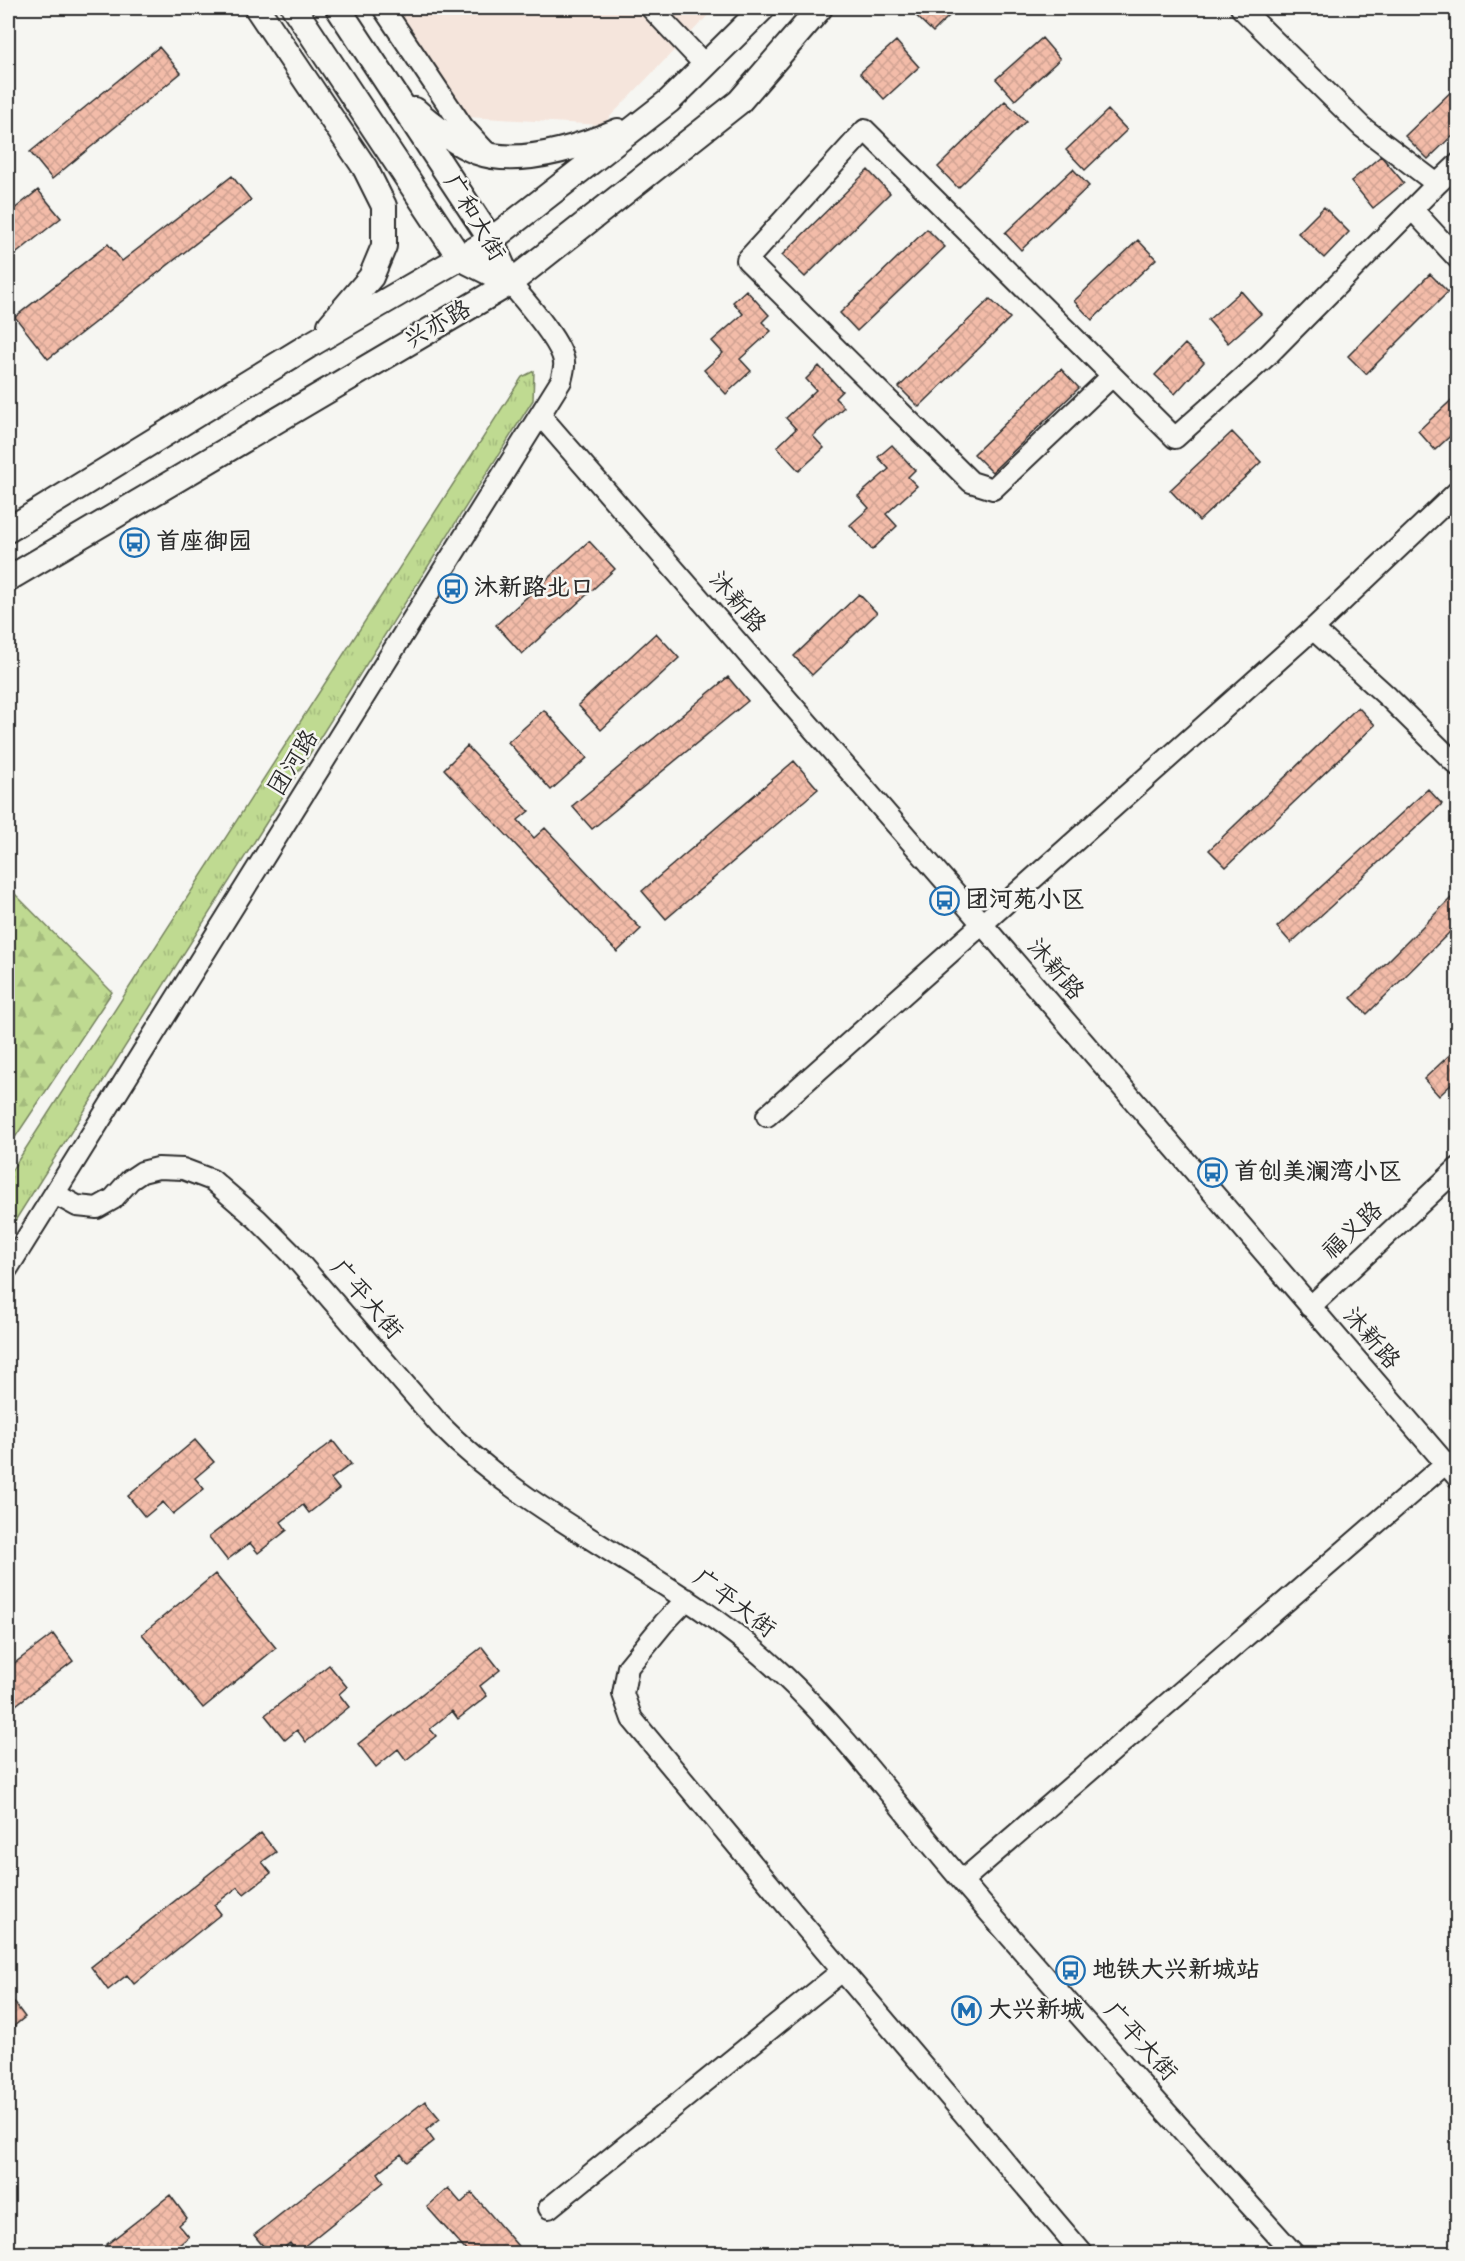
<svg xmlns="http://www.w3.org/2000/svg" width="1465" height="2261" viewBox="0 0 1465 2261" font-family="Mynerve,'LXGW WenKai TC',sans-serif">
  <defs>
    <pattern id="grass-tufts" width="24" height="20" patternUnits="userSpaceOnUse" patternTransform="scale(1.5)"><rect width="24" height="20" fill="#bfda91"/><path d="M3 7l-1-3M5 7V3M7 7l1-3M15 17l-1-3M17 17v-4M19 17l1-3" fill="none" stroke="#a4bb7d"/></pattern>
    <pattern id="forest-firs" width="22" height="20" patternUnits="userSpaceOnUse" patternTransform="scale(1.5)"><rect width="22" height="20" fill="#bfda91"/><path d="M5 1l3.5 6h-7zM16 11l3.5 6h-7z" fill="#a4bb7d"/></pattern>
    <pattern id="building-cross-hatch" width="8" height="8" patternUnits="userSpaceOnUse" patternTransform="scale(1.5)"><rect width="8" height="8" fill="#f3bca9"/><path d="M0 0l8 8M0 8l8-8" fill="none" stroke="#d0a292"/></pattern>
  </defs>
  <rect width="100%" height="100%" fill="#f6f6f2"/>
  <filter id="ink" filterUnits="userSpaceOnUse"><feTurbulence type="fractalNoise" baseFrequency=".0167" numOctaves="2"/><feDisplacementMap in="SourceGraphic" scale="12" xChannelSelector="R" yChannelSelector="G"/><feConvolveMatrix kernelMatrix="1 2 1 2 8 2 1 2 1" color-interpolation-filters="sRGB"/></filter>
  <g filter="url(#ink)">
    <path fill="#f5e5dc" d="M 376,8 L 715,8 L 602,125 L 451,116 Z"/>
    <path fill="url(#grass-tufts)" stroke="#75825e" stroke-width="1.5" d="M 534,371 L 533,400 L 8,1232 L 8,1176 L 522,377 Z"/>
    <path fill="url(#forest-firs)" stroke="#75825e" stroke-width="1.5" d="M 8,887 L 112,992 L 8,1148 Z"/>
    <path fill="url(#building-cross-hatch)" stroke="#2b2b2b" stroke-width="1.5" d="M 908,8 L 957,8 L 933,32 Z
      M 1042,38 L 1060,59 L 1015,100 L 996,79 Z
      M 896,41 L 919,67 L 884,99 L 860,73 Z
      M 159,47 L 181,73 L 52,179 L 30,152 Z
      M 1458,85 L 1458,130 L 1428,159 L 1405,136 Z
      M 1005,101 L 1026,121 L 958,188 L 938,167 Z
      M 1108,110 L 1127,130 L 1085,170 L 1066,150 Z
      M 1381,156 L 1404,183 L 1373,208 L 1351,181 Z
      M 1073,169 L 1089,186 L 1021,250 L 1005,233 Z
      M 868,170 L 890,193 L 805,277 L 782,255 Z
      M 232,176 L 251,200 L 48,359 L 15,317 L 108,244 L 122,261 Z
      M 38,190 L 61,218 L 8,260 L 8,214 Z
      M 1324,207 L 1349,232 L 1324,258 L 1298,233 Z
      M 927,229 L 945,247 L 857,331 L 840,313 Z
      M 1138,240 L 1156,259 L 1092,320 L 1074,301 Z
      M 1430,274 L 1448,292 L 1366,374 L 1348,356 Z
      M 746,290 L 769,315 L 762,322 L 771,331 L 740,359 L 751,371 L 726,394 L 704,370 L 723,353 L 712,341 L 743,314 L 733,302 Z
      M 1241,291 L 1261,314 L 1228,343 L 1208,320 Z
      M 990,299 L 1010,318 L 919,407 L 899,387 Z
      M 1185,344 L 1204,362 L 1175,394 L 1155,375 Z
      M 819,366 L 842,391 L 835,398 L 844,407 L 813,436 L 824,448 L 799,471 L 777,447 L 796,429 L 786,418 L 816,390 L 806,379 Z
      M 1061,369 L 1079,388 L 992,472 L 974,454 Z
      M 1458,394 L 1458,429 L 1435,450 L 1418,431 Z
      M 1232,432 L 1261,462 L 1199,521 L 1170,490 Z
      M 892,445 L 915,470 L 908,477 L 917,486 L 886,514 L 897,526 L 872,550 L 850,525 L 869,508 L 858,496 L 889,469 L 878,457 Z
      M 589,541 L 615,569 L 522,654 L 496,625 Z
      M 859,594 L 877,613 L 812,675 L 794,656 Z
      M 656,633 L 679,658 L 601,730 L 578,705 Z
      M 728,677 L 748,701 L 592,829 L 572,806 Z
      M 1358,707 L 1375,725 L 1226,867 L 1209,850 Z
      M 544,710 L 587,758 L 551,790 L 508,742 Z
      M 467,746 L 529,811 L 518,820 L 534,838 L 545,828 L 641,929 L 617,952 L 444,769 Z
      M 794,761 L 818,789 L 666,919 L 642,891 Z
      M 1428,789 L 1442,804 L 1291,943 L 1277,927 Z
      M 1458,891 L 1458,924 L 1367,1014 L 1351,998 Z
      M 1458,1047 L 1458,1078 L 1439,1096 L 1424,1079 Z
      M 195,1440 L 214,1462 L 195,1478 L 204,1489 L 173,1514 L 163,1502 L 145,1517 L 128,1496 Z
      M 333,1441 L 351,1464 L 331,1479 L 339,1489 L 309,1513 L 303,1505 L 281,1522 L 287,1530 L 258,1553 L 250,1543 L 227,1560 L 209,1537 Z
      M 215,1574 L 276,1648 L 203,1708 L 142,1634 Z
      M 53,1634 L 73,1661 L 8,1711 L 8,1668 Z
      M 482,1647 L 500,1670 L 480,1686 L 487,1696 L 458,1719 L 452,1711 L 430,1729 L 436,1736 L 406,1760 L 398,1749 L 376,1767 L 358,1744 Z
      M 329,1665 L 347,1687 L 339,1694 L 349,1707 L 306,1742 L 297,1730 L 285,1740 L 265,1715 Z
      M 261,1833 L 276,1852 L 262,1862 L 271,1873 L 244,1894 L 238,1887 L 214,1905 L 221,1914 L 134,1984 L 127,1975 L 108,1990 L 91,1967 Z
      M 8,1994 L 25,2017 L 8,2031 Z
      M 425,2101 L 440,2119 L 426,2130 L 434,2141 L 407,2162 L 401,2154 L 378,2173 L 384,2182 L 297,2252 L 290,2243 L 277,2253 L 269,2253 L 254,2235 Z
      M 448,2188 L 461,2203 L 472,2193 L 524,2253 L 468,2253 L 427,2207 Z
      M 170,2195 L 187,2218 L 179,2225 L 189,2237 L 169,2253 L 112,2253 L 106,2245 Z"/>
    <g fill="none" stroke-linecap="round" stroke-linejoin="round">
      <defs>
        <path id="minor" d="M 383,8 L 463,127 L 487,153
          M 651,8 L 705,65
          M 1437,184 L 1458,164
          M 1412,209 L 1458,259
          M 1112,376 L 993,489 L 971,482 L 747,260 L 865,130 L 1175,438 L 1269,354 L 1437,184 L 1362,127 L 1241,8
          M 540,415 L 952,889 L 1458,1478
          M 1458,491 L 1313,629 L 1388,697 L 1458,766
          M 767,1116 L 1313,629
          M 55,1194 L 77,1206 L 97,1208 L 113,1199 L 130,1180 L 142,1172 L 158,1168 L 183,1169 L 212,1180 L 257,1219 L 291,1253 L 440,1425 C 539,1526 677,1575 780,1672 C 846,1734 902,1811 962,1881 C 1070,2007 1182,2130 1294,2254
          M 8,1268 L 561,381 C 562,376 565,368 564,362 C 562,342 524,300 510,283
          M 1310,1307 L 1458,1168
          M 687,1599 L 664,1623 L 628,1667 L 623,1694 L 632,1719 L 795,1915 L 1083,2254
          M 962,1881 L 1445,1464
          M 549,2208 L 842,1971"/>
        <path id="major" d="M 257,8 L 365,168 L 384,206 L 384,246 L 371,277 L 330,325
          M 294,8 L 460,258 L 510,283
          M 338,8 L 491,240 L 510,283
          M 415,110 C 433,126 454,143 477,152 C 518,167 579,147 618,131
          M 8,530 L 308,346 L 491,240 L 669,101 L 763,8
          M 8,579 L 510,283 L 739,102 L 820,8"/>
      </defs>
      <use href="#minor" stroke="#2b2b2b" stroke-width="24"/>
      <use href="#major" stroke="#2b2b2b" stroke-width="28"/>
      <use href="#minor" stroke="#f6f6f2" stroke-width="20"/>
      <use href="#major" stroke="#f6f6f2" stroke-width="24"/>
    </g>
  </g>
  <defs>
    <symbol id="bus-ring" viewBox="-11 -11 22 22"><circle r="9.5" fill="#f6f6f2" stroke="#1f6fb2" stroke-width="1.5"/><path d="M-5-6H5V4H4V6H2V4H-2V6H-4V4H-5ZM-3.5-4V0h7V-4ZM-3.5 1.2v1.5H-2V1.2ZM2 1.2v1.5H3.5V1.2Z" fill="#1f6fb2"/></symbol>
    <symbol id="metro-ring" viewBox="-11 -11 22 22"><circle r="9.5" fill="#f6f6f2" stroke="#1f6fb2" stroke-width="1.5"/><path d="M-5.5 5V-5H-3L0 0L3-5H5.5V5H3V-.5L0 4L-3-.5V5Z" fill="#1f6fb2"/></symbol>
  </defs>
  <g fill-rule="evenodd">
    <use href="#bus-ring" x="118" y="526" width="33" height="33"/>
    <use href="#bus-ring" x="436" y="572" width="33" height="33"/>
    <use href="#bus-ring" x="928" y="884" width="33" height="33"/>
    <use href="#bus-ring" x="1196" y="1156" width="33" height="33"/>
    <use href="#bus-ring" x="1054" y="1954" width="33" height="33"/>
    <use href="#metro-ring" x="950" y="1994" width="33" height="33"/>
  </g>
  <g text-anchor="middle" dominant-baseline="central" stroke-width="5" stroke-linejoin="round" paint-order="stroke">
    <g font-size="24" fill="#2b2b2b" stroke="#f6f6f2">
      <text transform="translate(474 218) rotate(59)">广和大街</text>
      <text transform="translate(438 325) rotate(-30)">兴亦路</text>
      <text transform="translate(737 603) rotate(49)">沐新路</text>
      <text transform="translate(294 763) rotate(-58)">团河路</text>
      <text transform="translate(1055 970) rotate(49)">沐新路</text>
      <text transform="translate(1353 1231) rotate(-43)">福义路</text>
      <text transform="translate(366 1300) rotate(49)">广平大街</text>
      <text transform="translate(1371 1339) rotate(49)">沐新路</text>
      <text transform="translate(734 1604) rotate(37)">广平大街</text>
      <text transform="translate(1140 2042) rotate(48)">广平大街</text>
    </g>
    <g font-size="24" font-weight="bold" fill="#2b2b2b" stroke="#f6f6f2" text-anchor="start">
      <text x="156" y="542">首座御园</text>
      <text x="474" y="588">沐新路北口</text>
      <text x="965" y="900">团河苑小区</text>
      <text x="1234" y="1172">首创美澜湾小区</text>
      <text x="1092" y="1970">地铁大兴新城站</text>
      <text x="988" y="2010">大兴新城</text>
    </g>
  </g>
  <rect width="1465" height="2261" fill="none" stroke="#f6f6f2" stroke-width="30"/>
  <rect x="15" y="15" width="1435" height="2231" fill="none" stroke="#2b2b2b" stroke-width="2" filter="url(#ink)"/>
</svg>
